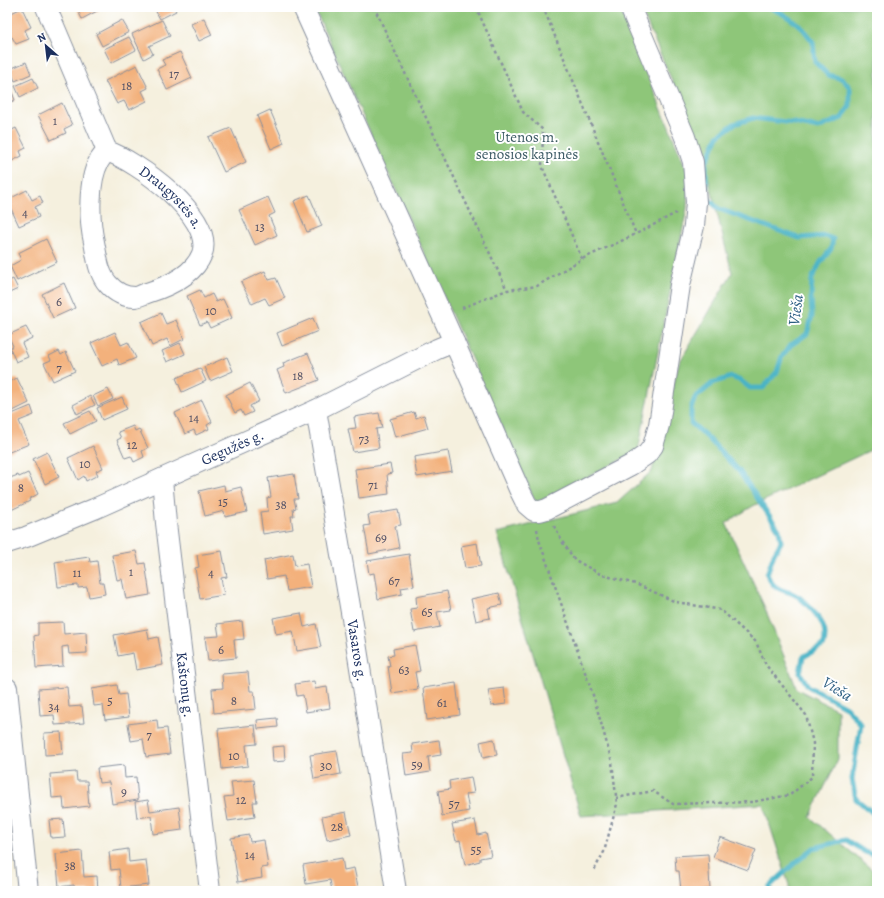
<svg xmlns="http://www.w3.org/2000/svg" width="884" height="898" viewBox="0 0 884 898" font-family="Alegreya,serif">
  <rect width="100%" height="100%" fill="#fff"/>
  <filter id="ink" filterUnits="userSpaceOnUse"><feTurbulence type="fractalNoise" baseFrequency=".025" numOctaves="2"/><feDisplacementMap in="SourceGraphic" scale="8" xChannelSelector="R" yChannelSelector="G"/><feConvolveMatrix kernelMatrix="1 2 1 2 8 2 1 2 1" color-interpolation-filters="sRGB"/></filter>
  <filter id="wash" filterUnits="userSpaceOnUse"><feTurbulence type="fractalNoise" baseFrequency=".012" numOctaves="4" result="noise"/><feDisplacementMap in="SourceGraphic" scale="16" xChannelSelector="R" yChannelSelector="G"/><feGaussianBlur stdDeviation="0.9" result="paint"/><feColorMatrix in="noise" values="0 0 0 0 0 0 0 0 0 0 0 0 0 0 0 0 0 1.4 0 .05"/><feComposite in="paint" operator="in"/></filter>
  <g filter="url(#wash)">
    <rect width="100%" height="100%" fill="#f5f0de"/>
    <path fill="#8ec679" stroke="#547a6c" d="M 314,7 L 619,7 L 688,173 L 687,208 L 638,451 L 536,503 Z
      M 640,7 L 877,7 L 877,447 L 753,506 L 726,523 L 764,606 L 797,689 L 838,710 L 838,759 L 810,817 L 877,874 L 874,891 L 789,891 L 789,885 L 763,804 L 581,816 L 497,533 L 617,503 L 652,471 L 679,363 L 732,273 L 700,145 Z"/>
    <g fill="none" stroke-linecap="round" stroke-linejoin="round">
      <path stroke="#49b3c6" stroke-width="5" d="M 769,7 L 783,14 L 801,26 L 813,42 L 815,62 L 828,75 L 843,79 L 850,88 L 850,106 L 842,118 L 818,128 L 794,123 L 753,118 L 734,124 L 718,136 L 706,163 L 706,197 L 719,209 L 799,238 L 825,236 L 833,239 L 831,249 L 820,263 L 812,279 L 811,296 L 812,316 L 807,334 L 791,345 L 782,356 L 777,372 L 763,388 L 750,388 L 741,381 L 731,377 L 713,383 L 695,398 L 691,408 L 691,423 L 707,437 L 739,471 L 779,530 L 781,542 L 774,554 L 767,574 C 775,594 786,588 799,597 C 806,603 820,617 823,626 C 826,632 825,638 824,645 L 803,657 L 800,673 L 808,686 L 846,707 L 861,724 L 852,779 L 856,799 L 873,813 L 877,818
        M 771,891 L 769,887 L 795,863 L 814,848 L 846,840 L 865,852 L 877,856"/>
    </g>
    <g id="blocks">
      <path fill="#f3b17b" d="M 76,7 L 98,7 L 99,10 L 82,19 Z
        M 156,7 L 174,7 L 176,11 L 160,19 L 154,8 Z
        M 22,8 L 31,27 L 25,30 L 29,39 L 16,44 L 12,37 L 7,39 L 7,15 Z
        M 204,18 L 212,35 L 199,41 L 191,24 Z
        M 122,20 L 129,32 L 102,46 L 96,34 Z
        M 162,20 L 170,36 L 149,46 L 153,54 L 144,59 L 132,34 Z
        M 129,37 L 136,50 L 111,63 L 104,49 Z
        M 180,52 L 192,78 L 167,90 L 157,69 L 165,65 L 162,60 Z
        M 26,62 L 31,74 L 15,81 L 10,69 Z
        M 137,65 L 148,88 L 142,91 L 147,101 L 129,110 L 124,101 L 117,104 L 105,81 Z
        M 33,78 L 38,88 L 20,97 L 15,86 Z
        M 10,87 L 15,100 L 7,104 L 7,89 Z
        M 62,103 L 72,125 L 64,129 L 66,133 L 51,140 L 38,115 Z
        M 270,110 L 284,143 L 271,149 L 257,116 Z
        M 10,125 L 12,130 L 16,128 L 26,148 L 20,151 L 22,156 L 12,161 L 10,157 L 7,158 L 7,127 Z
        M 231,128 L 246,162 L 224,172 L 208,137 Z
        M 27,190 L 32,200 L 40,196 L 43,203 L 35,207 L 39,217 L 19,226 L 7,200 Z
        M 309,195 L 322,226 L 307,232 L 294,201 Z
        M 268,197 L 275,213 L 269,216 L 277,235 L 255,245 L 239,210 Z
        M 46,239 L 57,262 L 17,281 L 10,266 L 21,260 L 18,253 Z
        M 265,271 L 269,280 L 276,278 L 285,298 L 269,305 L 265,298 L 252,304 L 241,282 Z
        M 13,279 L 18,289 L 7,294 L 7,282 Z
        M 64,283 L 75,308 L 53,318 L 42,294 Z
        M 200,290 L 204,298 L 212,294 L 216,302 L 223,299 L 232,318 L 210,328 L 207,322 L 200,325 L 187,296 Z
        M 161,313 L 166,324 L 176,320 L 184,339 L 170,346 L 167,339 L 152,346 L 141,322 Z
        M 313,318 L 318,331 L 282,346 L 277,333 Z
        M 26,327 L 32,338 L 22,343 L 28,357 L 16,362 L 10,348 L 13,346 L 8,335 Z
        M 115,332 L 121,345 L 128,342 L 136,358 L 119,365 L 117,359 L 102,366 L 91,343 Z
        M 180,343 L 185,354 L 167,362 L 162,351 Z
        M 59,351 L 61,355 L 66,352 L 75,371 L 53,381 L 44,363 L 51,360 L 49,356 Z
        M 308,353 L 319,380 L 286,393 L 277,370 L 284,367 L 283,363 Z
        M 227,357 L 233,371 L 210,381 L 204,367 Z
        M 200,368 L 206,381 L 182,392 L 176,378 Z
        M 17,378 L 29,403 L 11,412 L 7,403 L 7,383 Z
        M 250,383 L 259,401 L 250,406 L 253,412 L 244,416 L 241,410 L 235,413 L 226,395 Z
        M 108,389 L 113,399 L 98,406 L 93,396 Z
        M 90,396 L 95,405 L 77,414 L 73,405 Z
        M 122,397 L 127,409 L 102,420 L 97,408 Z
        M 202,400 L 212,422 L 207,425 L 209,429 L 196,435 L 194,430 L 185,434 L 175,413 Z
        M 31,406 L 34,415 L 19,421 L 29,444 L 7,453 L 7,416 Z
        M 90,411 L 96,421 L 70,434 L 64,423 Z
        M 414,412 L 416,418 L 424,415 L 428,428 L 395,437 L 390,419 Z
        M 379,413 L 382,428 L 376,429 L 379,448 L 353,452 L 348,429 L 356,428 L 354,417 Z
        M 133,426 L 135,431 L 139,429 L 148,448 L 142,451 L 144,457 L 134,462 L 131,456 L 125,458 L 117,440 L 121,438 L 118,432 Z
        M 93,446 L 103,468 L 96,471 L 98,475 L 86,481 L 84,476 L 78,480 L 68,458 Z
        M 448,451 L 452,471 L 417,477 L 414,457 Z
        M 47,452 L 59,477 L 45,484 L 33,459 Z
        M 390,464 L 392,473 L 387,474 L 389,494 L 359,498 L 355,469 Z
        M 28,473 L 38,494 L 29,499 L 30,501 L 11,510 L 7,502 L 7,479 L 18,475 L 19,477 Z
        M 294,474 L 298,499 L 294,499 L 296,508 L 293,509 L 294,516 L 291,516 L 293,529 L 263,534 L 260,512 L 268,511 L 267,498 L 271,497 L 268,478 Z
        M 224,485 L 225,491 L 241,487 L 247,512 L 225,517 L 224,511 L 205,516 L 199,491 Z
        M 398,510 L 401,525 L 395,526 L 399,548 L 369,554 L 364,526 L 370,525 L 368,515 Z
        M 477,543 L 481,566 L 465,568 L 461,546 Z
        M 136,551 L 139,564 L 145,563 L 150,595 L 126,599 L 122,579 L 117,580 L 112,555 Z
        M 222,551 L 227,577 L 221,578 L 224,595 L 200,599 L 195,568 L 199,567 L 197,555 Z
        M 293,554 L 295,566 L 307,564 L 311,587 L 287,591 L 284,576 L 267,579 L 264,560 Z
        M 409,554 L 414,586 L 401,588 L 402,594 L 378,599 L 374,573 L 369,574 L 367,561 Z
        M 89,557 L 90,562 L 97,561 L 100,583 L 103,583 L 105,594 L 89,597 L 87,587 L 78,588 L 78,585 L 58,587 L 55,562 Z
        M 447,591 L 451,610 L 437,612 L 440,627 L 414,632 L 410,609 L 417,608 L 416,597 Z
        M 499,593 L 502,605 L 488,608 L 490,618 L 476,621 L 471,599 Z
        M 301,613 L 304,627 L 316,624 L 321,647 L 297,651 L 293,631 L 276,634 L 273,618 Z
        M 242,621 L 244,639 L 234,640 L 236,658 L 208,661 L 205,637 L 219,636 L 217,624 Z
        M 63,622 L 64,634 L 86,632 L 87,653 L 69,654 L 68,646 L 62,647 L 63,666 L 36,668 L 34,636 L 38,635 L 38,623 Z
        M 147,629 L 149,639 L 158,637 L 163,665 L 136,670 L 133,653 L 118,656 L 114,635 Z
        M 415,645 L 420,671 L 415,672 L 418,689 L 392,693 L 388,666 L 390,666 L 388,656 L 394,655 L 393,649 Z
        M 248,672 L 250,691 L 254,691 L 256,709 L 214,713 L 212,689 L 223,688 L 222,674 Z
        M 314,681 L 315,689 L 327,687 L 330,708 L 306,712 L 303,695 L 297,696 L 295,684 Z
        M 456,683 L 460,715 L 427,720 L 423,688 Z
        M 117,685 L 119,695 L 126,694 L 129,717 L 105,720 L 103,705 L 94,706 L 92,689 Z
        M 67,687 L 69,707 L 82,706 L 84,723 L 55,725 L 54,715 L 40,716 L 38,689 Z
        M 504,688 L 506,704 L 491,706 L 488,690 Z
        M 277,718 L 278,727 L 258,729 L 257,720 Z
        M 157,720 L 158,729 L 167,728 L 170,754 L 146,757 L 143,739 L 131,741 L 128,724 Z
        M 255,725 L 257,744 L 246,745 L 248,766 L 222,769 L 218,729 Z
        M 61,732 L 63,754 L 45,755 L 44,733 Z
        M 494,739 L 497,755 L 483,758 L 480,742 Z
        M 439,740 L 441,755 L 428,757 L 430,772 L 406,776 L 403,754 L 413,753 L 412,744 Z
        M 284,746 L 285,761 L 273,762 L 272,747 Z
        M 337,751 L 341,774 L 314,779 L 310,755 Z
        M 124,765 L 125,778 L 136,777 L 138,800 L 112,804 L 109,782 L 99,783 L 97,768 Z
        M 76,772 L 77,781 L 87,781 L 89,806 L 64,809 L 63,797 L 52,798 L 50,774 Z
        M 471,777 L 474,793 L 466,794 L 469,811 L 442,816 L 438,791 L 450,789 L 449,781 Z
        M 254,780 L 257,802 L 253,802 L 255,817 L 228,821 L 224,797 L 233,796 L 231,782 Z
        M 148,800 L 150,811 L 179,807 L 182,830 L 153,834 L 151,816 L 137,818 L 135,802 Z
        M 346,812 L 351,835 L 327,840 L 322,817 Z
        M 63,819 L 65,837 L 51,838 L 49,820 Z
        M 475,820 L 478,835 L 486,833 L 491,856 L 480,858 L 480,861 L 465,865 L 460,840 L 456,841 L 452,824 Z
        M 249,835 L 250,842 L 264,840 L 268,867 L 261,868 L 262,878 L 238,882 L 231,838 Z
        M 720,837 L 756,850 L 748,870 L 713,857 Z
        M 128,849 L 129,862 L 146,860 L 149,885 L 121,888 L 119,869 L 111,870 L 109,852 Z
        M 82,851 L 84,877 L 97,876 L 98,891 L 75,891 L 74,885 L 59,887 L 56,854 Z
        M 708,854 L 710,889 L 681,891 L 679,871 L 676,871 L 675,856 Z
        M 342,858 L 344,870 L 354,868 L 359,891 L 332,891 L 330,880 L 306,884 L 303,865 Z"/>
    </g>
  </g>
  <g filter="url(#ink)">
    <use href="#blocks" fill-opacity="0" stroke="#88909e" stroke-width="1"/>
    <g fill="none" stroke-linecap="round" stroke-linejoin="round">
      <defs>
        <g id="minor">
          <path id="s1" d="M 46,7 L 107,151 C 136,161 215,216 202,254 C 194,275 166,287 147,293 C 143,294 139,297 135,297 C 125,297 115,292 108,284 C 98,273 97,256 94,242 C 89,220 88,181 99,161 C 101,158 104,154 107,151"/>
          <path d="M 303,7 L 454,342 L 519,489 L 527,505 L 534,511 L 540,511 L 547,509 L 631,465 L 647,454 L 653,446 L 659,425 L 680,285 L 694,226 L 696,202 L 693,162 L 685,137 L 630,7"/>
          <path id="s2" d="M 316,410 L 351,612 L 396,891"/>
          <path id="s3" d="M 162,479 L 166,523 L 210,891"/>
          <path id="s4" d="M 7,543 L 26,537 L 94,509 L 316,410 L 437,349 L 454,342"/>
          <path d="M 7,688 L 28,891"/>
        </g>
      </defs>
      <use href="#minor" stroke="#88909e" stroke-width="22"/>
      <path stroke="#88909e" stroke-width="2.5" stroke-dasharray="3 3" stroke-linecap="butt" d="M 374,7 L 507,290
        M 476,7 L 523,112 L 543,130 L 542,166 L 582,259
        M 543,7 L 636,234
        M 462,308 L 507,290 L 537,286 L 582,259 L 636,234 L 676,213
        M 554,526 L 563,543 L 575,560 L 602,575 L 636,584 L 676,602 L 721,610 L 756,642 L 766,665 L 806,715 L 813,743 L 812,777 L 790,795 L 752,802 L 673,804 L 653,791 L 616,798
        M 537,529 L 539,540 L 594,698 L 612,762 L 617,804 L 604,852 L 593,872"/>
      <use href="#minor" stroke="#fff" stroke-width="20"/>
    </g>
  </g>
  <g text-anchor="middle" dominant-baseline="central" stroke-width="4" stroke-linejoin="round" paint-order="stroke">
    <g font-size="13" fill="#515065">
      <text x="174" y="73">17</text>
      <text x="127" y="85">18</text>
      <text x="55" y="120">1</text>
      <text x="25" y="212">4</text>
      <text x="260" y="226">13</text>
      <text x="59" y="301">6</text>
      <text x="211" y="310">10</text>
      <text x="59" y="367">7</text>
      <text x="298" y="375">18</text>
      <text x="194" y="417">14</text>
      <text x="364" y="438">73</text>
      <text x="132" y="444">12</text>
      <text x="85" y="463">10</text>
      <text x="373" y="484">71</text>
      <text x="21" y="487">8</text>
      <text x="223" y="501">15</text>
      <text x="281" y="504">38</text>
      <text x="381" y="537">69</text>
      <text x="131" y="571">1</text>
      <text x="77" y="572">11</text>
      <text x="211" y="572">4</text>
      <text x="394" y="580">67</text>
      <text x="427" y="611">65</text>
      <text x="221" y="649">6</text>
      <text x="404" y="669">63</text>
      <text x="110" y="700">5</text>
      <text x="234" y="700">8</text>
      <text x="442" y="702">61</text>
      <text x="54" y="706">34</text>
      <text x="149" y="734">7</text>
      <text x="234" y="755">10</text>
      <text x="417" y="764">59</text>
      <text x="326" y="765">30</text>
      <text x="124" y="791">9</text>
      <text x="241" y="799">12</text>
      <text x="454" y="803">57</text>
      <text x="337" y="826">28</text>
      <text x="476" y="849">55</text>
      <text x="250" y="854">14</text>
      <text x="70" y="865">38</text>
    </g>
    <g font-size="15" fill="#3e5c66" stroke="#fff">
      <text x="527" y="137">Utenos m.<tspan x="527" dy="17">senosios kapinės</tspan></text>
    </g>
    <g font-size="15" fill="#1b2f5e" stroke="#fff">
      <text stroke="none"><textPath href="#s1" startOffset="237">Draugystės a.</textPath></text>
      <text stroke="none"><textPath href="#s4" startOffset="245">Gegužės g.</textPath></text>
      <text stroke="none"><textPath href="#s2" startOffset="244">Vasaros g.</textPath></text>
      <text stroke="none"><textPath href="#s3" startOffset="207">Kaštonų g.</textPath></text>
    </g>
    <g font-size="16" font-style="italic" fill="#2b5d82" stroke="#fff">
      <text transform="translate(796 310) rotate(-82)">Vieša</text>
      <text transform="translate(837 689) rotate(32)">Vieša</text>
    </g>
  </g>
  <rect width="884" height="898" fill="none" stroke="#fff" stroke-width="24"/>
  <g transform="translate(46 46) rotate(332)" stroke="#ffffff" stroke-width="3" paint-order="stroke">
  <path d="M0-3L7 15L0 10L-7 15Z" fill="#1b2f5e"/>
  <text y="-6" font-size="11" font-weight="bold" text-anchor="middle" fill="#1b2f5e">N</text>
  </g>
</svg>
